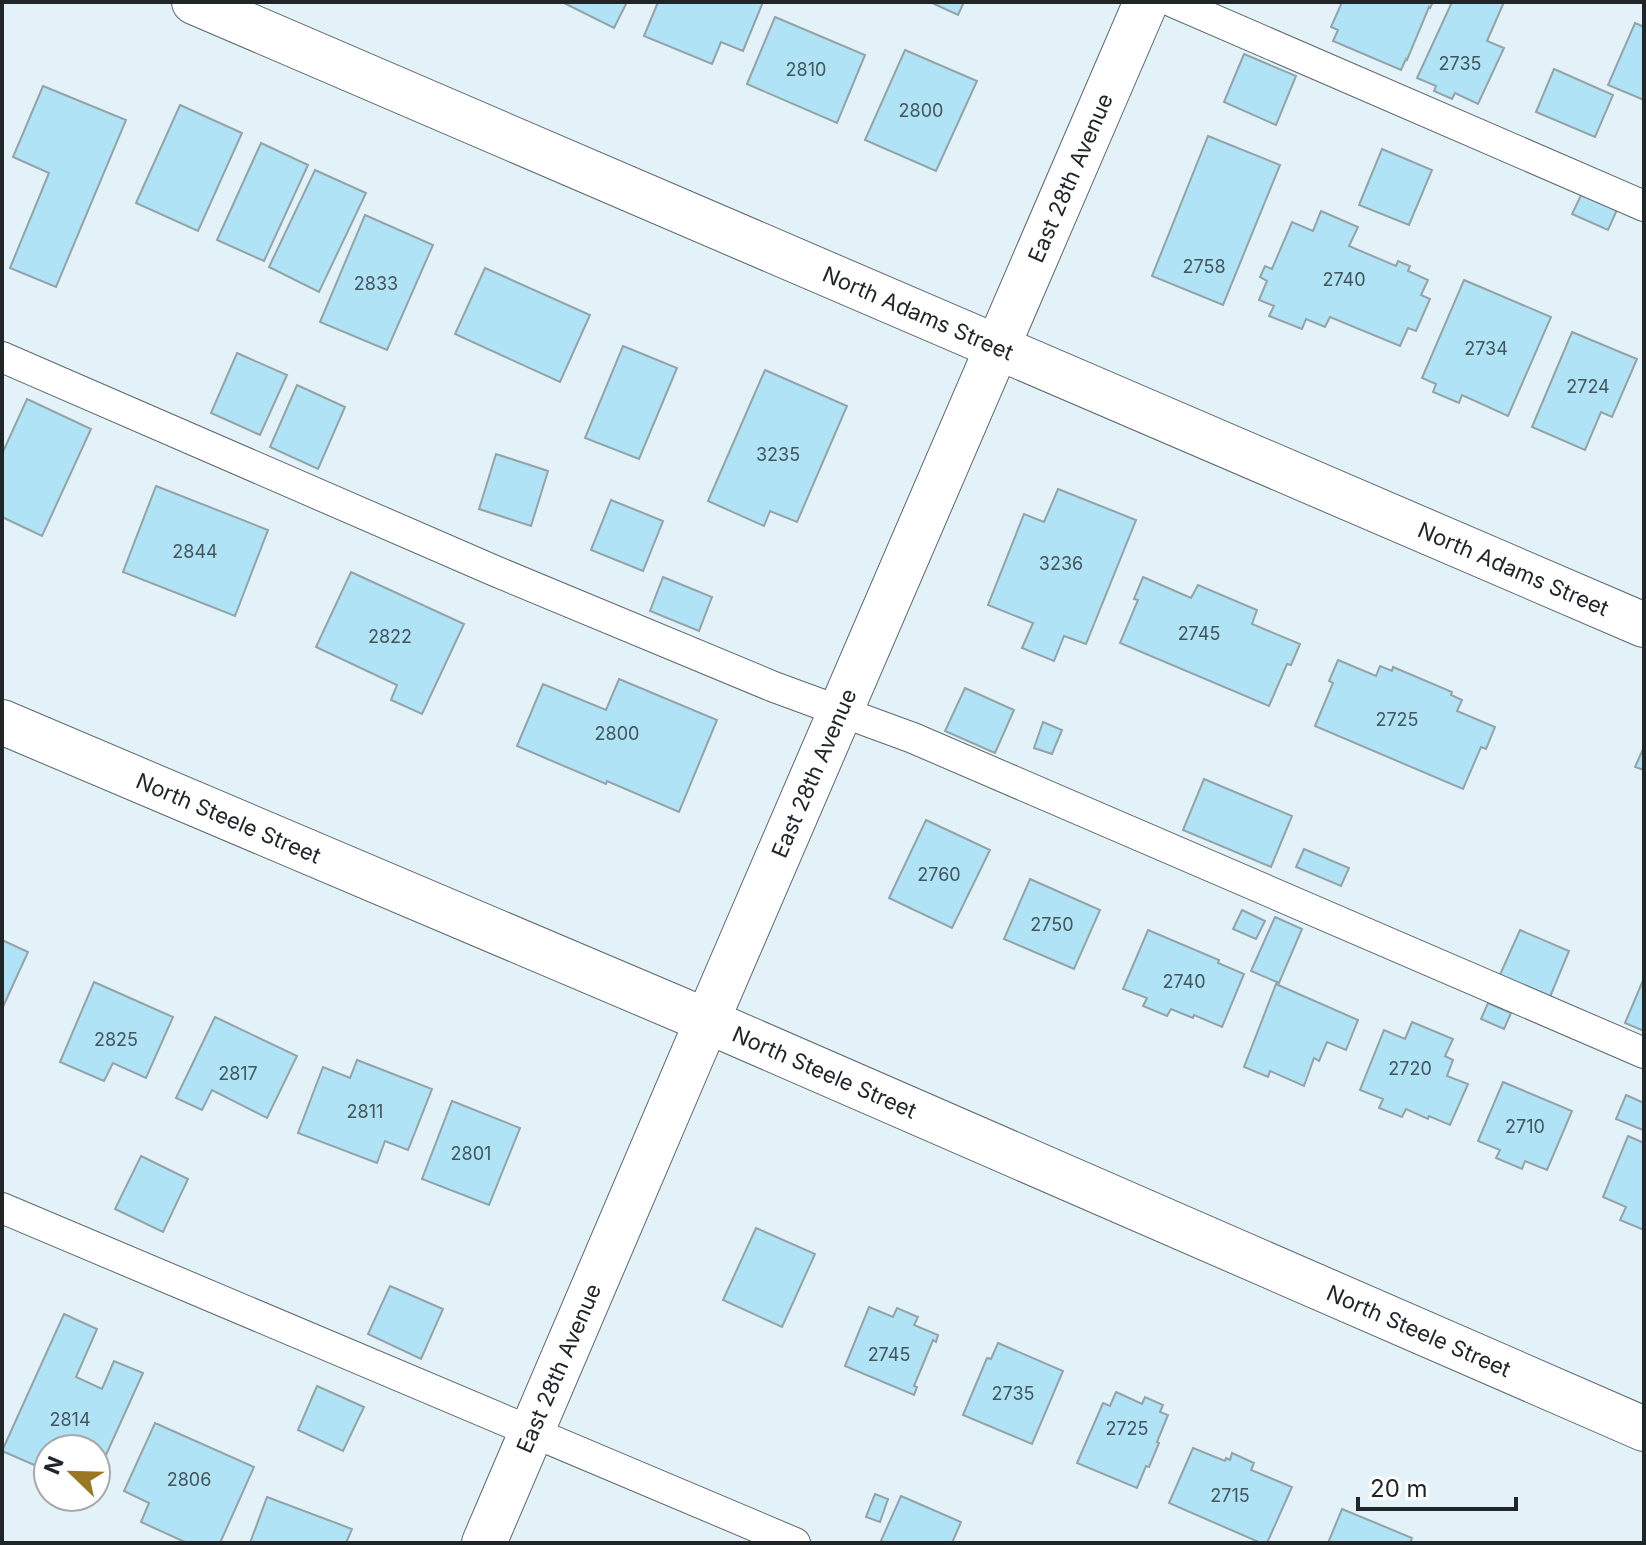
<svg xmlns="http://www.w3.org/2000/svg" width="1646" height="1545" viewBox="0 0 1646 1545" font-family="Inter,sans-serif">
  <rect width="100%" height="100%" fill="#e3f2f8"/>
  <path fill="#b0e3f5" stroke="#94a3a8" stroke-width="2" d="M 562,2 L 627,2 L 614,28 Z
    M 658,2 L 763,2 L 743,51 L 721,42 L 712,64 L 644,36 Z
    M 930,2 L 964,2 L 958,15 Z
    M 1342,2 L 1433,2 L 1430,8 L 1429,7 L 1407,60 L 1406,59 L 1401,70 L 1333,41 L 1338,30 L 1331,27 Z
    M 1452,2 L 1504,2 L 1487,41 L 1504,48 L 1478,104 L 1455,93 L 1452,99 L 1434,91 L 1436,86 L 1417,78 Z
    M 775,17 L 865,55 L 837,123 L 747,84 Z
    M 1635,23 L 1644,27 L 1644,100 L 1608,85 Z
    M 905,50 L 977,81 L 936,171 L 865,140 Z
    M 1244,54 L 1296,76 L 1276,125 L 1224,102 Z
    M 1554,69 L 1613,95 L 1595,137 L 1536,112 Z
    M 43,86 L 126,120 L 56,287 L 10,268 L 49,173 L 13,157 Z
    M 180,105 L 242,133 L 198,231 L 136,203 Z
    M 1208,136 L 1280,165 L 1223,305 L 1152,276 Z
    M 261,143 L 308,165 L 264,261 L 217,240 Z
    M 1382,149 L 1432,170 L 1409,225 L 1359,205 Z
    M 315,170 L 366,193 L 319,292 L 269,267 Z
    M 1585,187 L 1620,203 L 1608,230 L 1572,214 Z
    M 1321,211 L 1358,227 L 1349,246 L 1396,266 L 1398,261 L 1410,266 L 1408,271 L 1428,280 L 1421,295 L 1430,299 L 1416,331 L 1408,328 L 1400,346 L 1330,317 L 1325,327 L 1306,319 L 1302,329 L 1269,316 L 1274,306 L 1259,300 L 1267,281 L 1260,277 L 1265,266 L 1272,269 L 1292,222 L 1313,231 Z
    M 365,215 L 433,245 L 387,350 L 320,322 Z
    M 485,268 L 590,315 L 560,382 L 455,334 Z
    M 1464,280 L 1551,317 L 1508,416 L 1462,395 L 1459,403 L 1433,392 L 1436,384 L 1422,378 Z
    M 1572,332 L 1637,359 L 1612,417 L 1601,412 L 1585,450 L 1532,427 Z
    M 623,346 L 677,368 L 639,459 L 585,438 Z
    M 237,353 L 287,375 L 260,435 L 211,413 Z
    M 765,370 L 847,406 L 797,522 L 770,511 L 764,526 L 708,501 Z
    M 297,385 L 345,407 L 318,469 L 270,447 Z
    M 27,399 L 91,429 L 42,536 L 2,517 L 2,454 Z
    M 496,454 L 548,471 L 531,526 L 479,509 Z
    M 156,486 L 268,530 L 235,616 L 123,572 Z
    M 1058,489 L 1136,520 L 1086,644 L 1064,636 L 1054,661 L 1022,648 L 1033,623 L 988,605 L 1024,514 L 1044,522 Z
    M 611,500 L 663,521 L 643,571 L 591,550 Z
    M 351,572 L 464,624 L 422,714 L 391,700 L 397,685 L 316,647 Z
    M 663,577 L 712,597 L 699,631 L 650,611 Z
    M 1143,577 L 1191,598 L 1198,585 L 1257,610 L 1252,624 L 1300,644 L 1291,665 L 1287,664 L 1269,706 L 1120,643 L 1138,600 L 1134,599 Z
    M 1338,660 L 1376,676 L 1380,666 L 1392,671 L 1393,667 L 1452,692 L 1451,695 L 1462,700 L 1457,711 L 1495,727 L 1486,749 L 1481,747 L 1463,789 L 1315,726 L 1333,683 L 1329,681 Z
    M 619,679 L 717,720 L 679,812 L 607,781 L 606,784 L 517,746 L 543,684 L 606,710 Z
    M 965,688 L 1014,710 L 995,753 L 945,731 Z
    M 1043,722 L 1062,730 L 1052,754 L 1034,748 Z
    M 1644,747 L 1644,770 L 1635,767 Z
    M 1204,779 L 1292,816 L 1271,867 L 1183,830 Z
    M 926,820 L 990,850 L 952,928 L 889,898 Z
    M 1304,849 L 1349,868 L 1341,886 L 1296,867 Z
    M 1030,879 L 1100,910 L 1074,969 L 1004,939 Z
    M 1242,910 L 1265,921 L 1256,939 L 1233,929 Z
    M 1275,917 L 1302,929 L 1279,983 L 1251,971 Z
    M 1148,930 L 1219,960 L 1218,963 L 1244,974 L 1222,1027 L 1194,1015 L 1193,1018 L 1171,1009 L 1167,1016 L 1143,1006 L 1147,998 L 1123,989 Z
    M 1520,930 L 1569,951 L 1545,1009 L 1494,988 Z
    M 2,940 L 28,952 L 2,1009 Z
    M 1644,978 L 1644,1031 L 1625,1023 Z
    M 94,982 L 173,1017 L 146,1078 L 113,1063 L 104,1081 L 60,1062 Z
    M 1276,984 L 1358,1020 L 1346,1050 L 1327,1042 L 1319,1061 L 1314,1058 L 1304,1086 L 1270,1071 L 1268,1077 L 1244,1067 Z
    M 1488,1003 L 1511,1013 L 1504,1029 L 1481,1019 Z
    M 215,1017 L 297,1056 L 267,1118 L 212,1090 L 202,1110 L 176,1098 Z
    M 1412,1022 L 1453,1039 L 1445,1056 L 1453,1060 L 1447,1076 L 1468,1084 L 1450,1125 L 1429,1116 L 1428,1119 L 1406,1109 L 1402,1117 L 1379,1108 L 1383,1099 L 1360,1090 L 1384,1030 L 1405,1039 Z
    M 357,1060 L 432,1089 L 408,1150 L 385,1141 L 377,1163 L 298,1133 L 323,1067 L 350,1078 Z
    M 1503,1082 L 1572,1111 L 1547,1170 L 1525,1161 L 1522,1169 L 1496,1158 L 1500,1150 L 1478,1141 Z
    M 1626,1095 L 1644,1103 L 1643,1130 L 1616,1119 Z
    M 452,1101 L 520,1128 L 489,1205 L 422,1179 Z
    M 1628,1136 L 1644,1143 L 1644,1230 L 1620,1220 L 1626,1207 L 1603,1197 Z
    M 141,1156 L 188,1179 L 163,1232 L 115,1209 Z
    M 756,1228 L 815,1254 L 782,1327 L 723,1300 Z
    M 390,1286 L 443,1309 L 421,1359 L 368,1334 Z
    M 869,1307 L 893,1317 L 897,1308 L 918,1317 L 914,1325 L 938,1335 L 936,1342 L 933,1340 L 914,1386 L 917,1387 L 914,1395 L 845,1366 Z
    M 64,1314 L 97,1329 L 76,1377 L 102,1389 L 114,1361 L 143,1373 L 96,1477 L 96,1449 L 48,1449 L 48,1471 L 2,1451 Z
    M 998,1343 L 1063,1371 L 1032,1444 L 963,1415 L 987,1358 L 991,1359 Z
    M 317,1386 L 364,1407 L 343,1451 L 298,1430 Z
    M 1116,1392 L 1142,1404 L 1145,1397 L 1163,1405 L 1160,1412 L 1168,1415 L 1157,1442 L 1159,1443 L 1149,1467 L 1146,1466 L 1137,1488 L 1077,1463 L 1103,1403 L 1110,1406 Z
    M 155,1423 L 254,1467 L 220,1543 L 187,1543 L 141,1522 L 149,1503 L 124,1491 Z
    M 1193,1448 L 1225,1461 L 1226,1458 L 1230,1460 L 1232,1453 L 1254,1463 L 1251,1470 L 1292,1487 L 1267,1543 L 1261,1543 L 1169,1503 Z
    M 875,1494 L 888,1499 L 880,1522 L 866,1517 Z
    M 901,1496 L 961,1522 L 952,1543 L 880,1543 Z
    M 267,1497 L 352,1529 L 346,1543 L 250,1543 Z
    M 1342,1509 L 1412,1538 L 1410,1543 L 1328,1543 Z"/>
  <g fill="none" stroke-linecap="round" stroke-linejoin="round">
    <defs>
      <path id="service" d="M 1173,2 L 1644,206
        M 2,357 L 495,571 L 774,687 L 913,738 L 1644,1053
        M 2,1208 L 795,1543"/>
      <g id="minor">
        <path id="s1" d="M 194,2 L 1644,625"/>
        <path id="s2" d="M 707,1021 L 1146,2"/>
      </g>
      <g id="tertiary">
        <path id="s3" d="M 2,722 L 707,1021 L 1644,1429"/>
        <path id="s4" d="M 484,1543 L 707,1021"/>
      </g>
    </defs>
    <use href="#service" stroke="#5c696e" stroke-width="32"/>
    <use href="#minor" stroke="#5c696e" stroke-width="46"/>
    <use href="#tertiary" stroke="#5c696e" stroke-width="46"/>
    <use href="#service" stroke="#fff" stroke-width="30"/>
    <use href="#minor" stroke="#fff" stroke-width="44"/>
    <use href="#tertiary" stroke="#fff" stroke-width="44"/>
  </g>
  <g text-anchor="middle" dominant-baseline="central" stroke-width="8" stroke-linejoin="round" paint-order="stroke">
    <g font-size="18" fill="#44555b">
      <text x="1460" y="63">2735</text>
      <text x="806" y="69">2810</text>
      <text x="921" y="110">2800</text>
      <text x="1204" y="266">2758</text>
      <text x="1344" y="279">2740</text>
      <text x="376" y="283">2833</text>
      <text x="1486" y="348">2734</text>
      <text x="1588" y="386">2724</text>
      <text x="778" y="454">3235</text>
      <text x="195" y="551">2844</text>
      <text x="1061" y="563">3236</text>
      <text x="1199" y="633">2745</text>
      <text x="390" y="636">2822</text>
      <text x="1397" y="719">2725</text>
      <text x="617" y="733">2800</text>
      <text x="939" y="874">2760</text>
      <text x="1052" y="924">2750</text>
      <text x="1184" y="981">2740</text>
      <text x="116" y="1039">2825</text>
      <text x="1410" y="1068">2720</text>
      <text x="238" y="1073">2817</text>
      <text x="365" y="1111">2811</text>
      <text x="1525" y="1126">2710</text>
      <text x="471" y="1153">2801</text>
      <text x="889" y="1354">2745</text>
      <text x="1013" y="1393">2735</text>
      <text x="70" y="1419">2814</text>
      <text x="1127" y="1428">2725</text>
      <text x="189" y="1479">2806</text>
      <text x="1230" y="1495">2715</text>
    </g>
    <g font-size="22" fill="#202628" stroke="#fff">
      <text stroke="none"><textPath href="#s2" startOffset="918">East 28th Avenue</textPath></text>
      <text stroke="none"><textPath href="#s1" startOffset="788">North Adams Street</textPath></text>
      <text stroke="none"><textPath href="#s1" startOffset="1436">North Adams Street</textPath></text>
      <text stroke="none"><textPath href="#s2" startOffset="270">East 28th Avenue</textPath></text>
      <text stroke="none"><textPath href="#s3" startOffset="246">North Steele Street</textPath></text>
      <text stroke="none"><textPath href="#s3" startOffset="894">North Steele Street</textPath></text>
      <text stroke="none"><textPath href="#s3" startOffset="1542">North Steele Street</textPath></text>
      <text stroke="none"><textPath href="#s4" startOffset="190">East 28th Avenue</textPath></text>
    </g>
  </g>
  <rect width="1646" height="1545" fill="none" stroke="#202628" stroke-width="8"/>
  <g transform="translate(72 1473) rotate(293)"><circle r="38" fill="#ffffff" stroke="#a6a8a9" stroke-width="2"/>
  <path d="M0-6L14 30L0 20L-14 30Z" fill="#9a7721"/>
  <text y="-12" font-size="22" font-weight="bold" text-anchor="middle" fill="#202628">N</text>
  </g>
  <path d="M1358 1497v12h158v-12" fill="none" stroke="#202628" stroke-width="4"/>
  <text x="1370" y="1497" font-size="24" fill="#202628" stroke="#ffffff" stroke-width="6" paint-order="stroke">20 m</text>
</svg>
